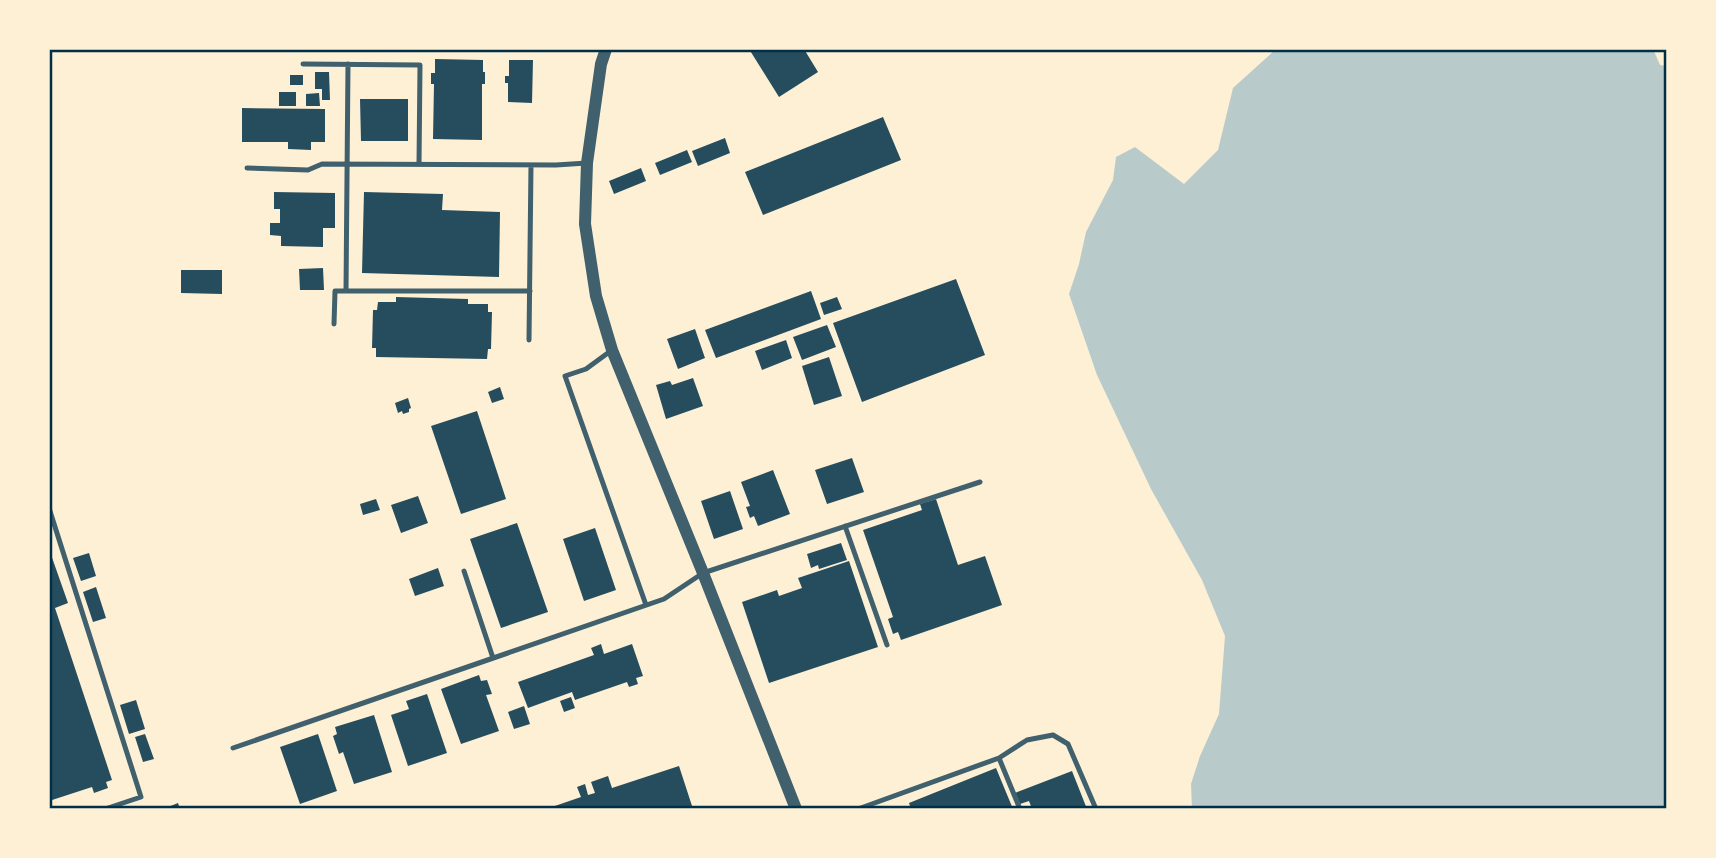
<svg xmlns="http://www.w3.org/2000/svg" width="1716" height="858" viewBox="0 0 1716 858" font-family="'Alegreya Sans',sans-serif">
  <rect width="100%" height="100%" fill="#fdf0d5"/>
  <path fill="#b9caca" d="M 1276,49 L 1653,49 L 1660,65 L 1667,66 L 1667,809 L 1192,809 L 1191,784 L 1200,756 L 1219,714 L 1225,636 L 1202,580 L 1151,489 L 1097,375 L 1069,294 L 1079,264 L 1086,232 L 1113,180 L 1116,157 L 1135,147 L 1184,184 L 1218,150 L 1233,88 Z"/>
  <path fill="#264d5e" d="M 749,49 L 804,49 L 818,72 L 779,97 Z
    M 435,59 L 483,60 L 483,72 L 485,72 L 485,84 L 482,84 L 482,140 L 433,139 L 434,84 L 431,84 L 431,73 L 435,73 Z
    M 509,60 L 533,60 L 532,103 L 508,102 L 508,83 L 505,83 L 505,76 L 509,76 Z
    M 315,72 L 329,72 L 330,100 L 322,100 L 322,89 L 315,89 Z
    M 290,75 L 303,75 L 303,85 L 290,85 Z
    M 279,92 L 296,92 L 296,106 L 279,106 Z
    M 319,93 L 320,106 L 306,106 L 306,94 Z
    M 360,99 L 408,99 L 408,141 L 361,141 Z
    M 242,108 L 325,109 L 325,142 L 311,142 L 311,150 L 288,149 L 288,142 L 242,142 Z
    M 883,117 L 901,160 L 763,215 L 745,172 Z
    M 725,138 L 730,153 L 698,166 L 692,151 Z
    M 687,150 L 692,162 L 660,175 L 655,163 Z
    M 641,168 L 646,181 L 614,194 L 609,181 Z
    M 274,192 L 335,193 L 335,228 L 323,228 L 323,247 L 281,246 L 281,236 L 270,235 L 270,223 L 280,223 L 280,209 L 274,209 Z
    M 364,192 L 443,194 L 442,210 L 500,212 L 499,277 L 362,273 Z
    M 323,268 L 324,290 L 300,290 L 299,269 Z
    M 181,270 L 222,270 L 222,294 L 181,293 Z
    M 956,279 L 985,355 L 862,402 L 833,323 Z
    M 811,291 L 821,319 L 716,358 L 705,330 Z
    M 396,297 L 468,299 L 468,304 L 488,304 L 488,312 L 492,312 L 491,349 L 488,349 L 487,359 L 376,357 L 376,348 L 372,348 L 373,310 L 377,310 L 378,302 L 396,302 Z
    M 837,297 L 842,309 L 824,315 L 820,303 Z
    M 827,325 L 836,347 L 802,360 L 793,337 Z
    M 695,329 L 705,358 L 678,369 L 667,339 Z
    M 786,340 L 792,358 L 762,370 L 755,351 Z
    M 829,357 L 842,396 L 814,405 L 802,366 Z
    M 693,378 L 703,406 L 666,419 L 656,385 L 670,381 L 672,385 Z
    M 500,387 L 504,399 L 492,403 L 488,392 Z
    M 408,398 L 411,408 L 409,409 L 409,412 L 403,414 L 402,411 L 398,413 L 395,403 Z
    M 477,411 L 506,499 L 461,514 L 431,426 Z
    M 852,458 L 864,492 L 827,504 L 815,470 Z
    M 773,470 L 790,514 L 758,526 L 754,516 L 750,518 L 746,507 L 750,506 L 741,482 Z
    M 730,491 L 743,529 L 714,539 L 701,501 Z
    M 418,496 L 428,523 L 401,533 L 391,505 Z
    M 376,499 L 380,510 L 363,515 L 360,504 Z
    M 936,499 L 958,565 L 985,556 L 1002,605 L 901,640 L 898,632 L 893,634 L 888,619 L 893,617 L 863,530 L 922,510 L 920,504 Z
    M 517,523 L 548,612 L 501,628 L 470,539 Z
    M 595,528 L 616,590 L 584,601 L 563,539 Z
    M 841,543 L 847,560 L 819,569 L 818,565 L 811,568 L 807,554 Z
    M 49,549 L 68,603 L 55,608 L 112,780 L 106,782 L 108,788 L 94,793 L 92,787 L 49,801 Z
    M 89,553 L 96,576 L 81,581 L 73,558 Z
    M 849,561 L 878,647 L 769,683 L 742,602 L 777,590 L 779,596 L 802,588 L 798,578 Z
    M 438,568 L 444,586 L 415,596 L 409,579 Z
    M 96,587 L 106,618 L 93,622 L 83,592 Z
    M 601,644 L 604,654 L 632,644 L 643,676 L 636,678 L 638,684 L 629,687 L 627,682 L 575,700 L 572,692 L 528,708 L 518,682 L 594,655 L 591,648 Z
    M 479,675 L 481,681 L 487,680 L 492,694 L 486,695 L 499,731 L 461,744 L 441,689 Z
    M 427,694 L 447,753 L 408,766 L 391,715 L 409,709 L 406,701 Z
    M 571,697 L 575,708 L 564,712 L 560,701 Z
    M 136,700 L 145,729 L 129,734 L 120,705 Z
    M 524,706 L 530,724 L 514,729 L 508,712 Z
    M 374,715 L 392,772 L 354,784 L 343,752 L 339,754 L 333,736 L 337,734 L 335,727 Z
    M 145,734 L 154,759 L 143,762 L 135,737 Z
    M 318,734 L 337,791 L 300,804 L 280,747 Z
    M 679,766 L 693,809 L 546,809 L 581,797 L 577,787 L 585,784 L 588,795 L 595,793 L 591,782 L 608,776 L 612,788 Z
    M 996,768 L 1013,809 L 911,809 L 909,803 Z
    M 1072,771 L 1087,809 L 1032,809 L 1029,801 L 1020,804 L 1015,793 Z
    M 178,803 L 180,809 L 163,809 Z"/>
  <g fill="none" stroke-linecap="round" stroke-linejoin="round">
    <path stroke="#3f606c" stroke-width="5" d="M 303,64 L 420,65 L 419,164
      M 247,168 L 308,170 L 322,164 L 556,165 L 587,163
      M 346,291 L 348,64
      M 334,324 L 335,291 L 530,291
      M 529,340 L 531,165
      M 612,350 L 586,369 L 565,376 L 646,605
      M 49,508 L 141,797 L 105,809
      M 845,526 L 887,645
      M 464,571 L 493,658
      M 233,748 L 664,599 L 703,573 L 980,482
      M 999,758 L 1027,740 L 1053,735 L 1068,744 L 1096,809
      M 858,809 L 999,758 L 1020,809"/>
    <path stroke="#3f606c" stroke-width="12" d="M 606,49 L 601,64 L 587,163 L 585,224 L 596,296 L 612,350 L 703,573 L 796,809"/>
  </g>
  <rect width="1716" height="858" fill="none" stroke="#fdf0d5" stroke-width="102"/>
  <rect x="51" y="51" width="1614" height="756" fill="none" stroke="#003049" stroke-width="2.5"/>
</svg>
